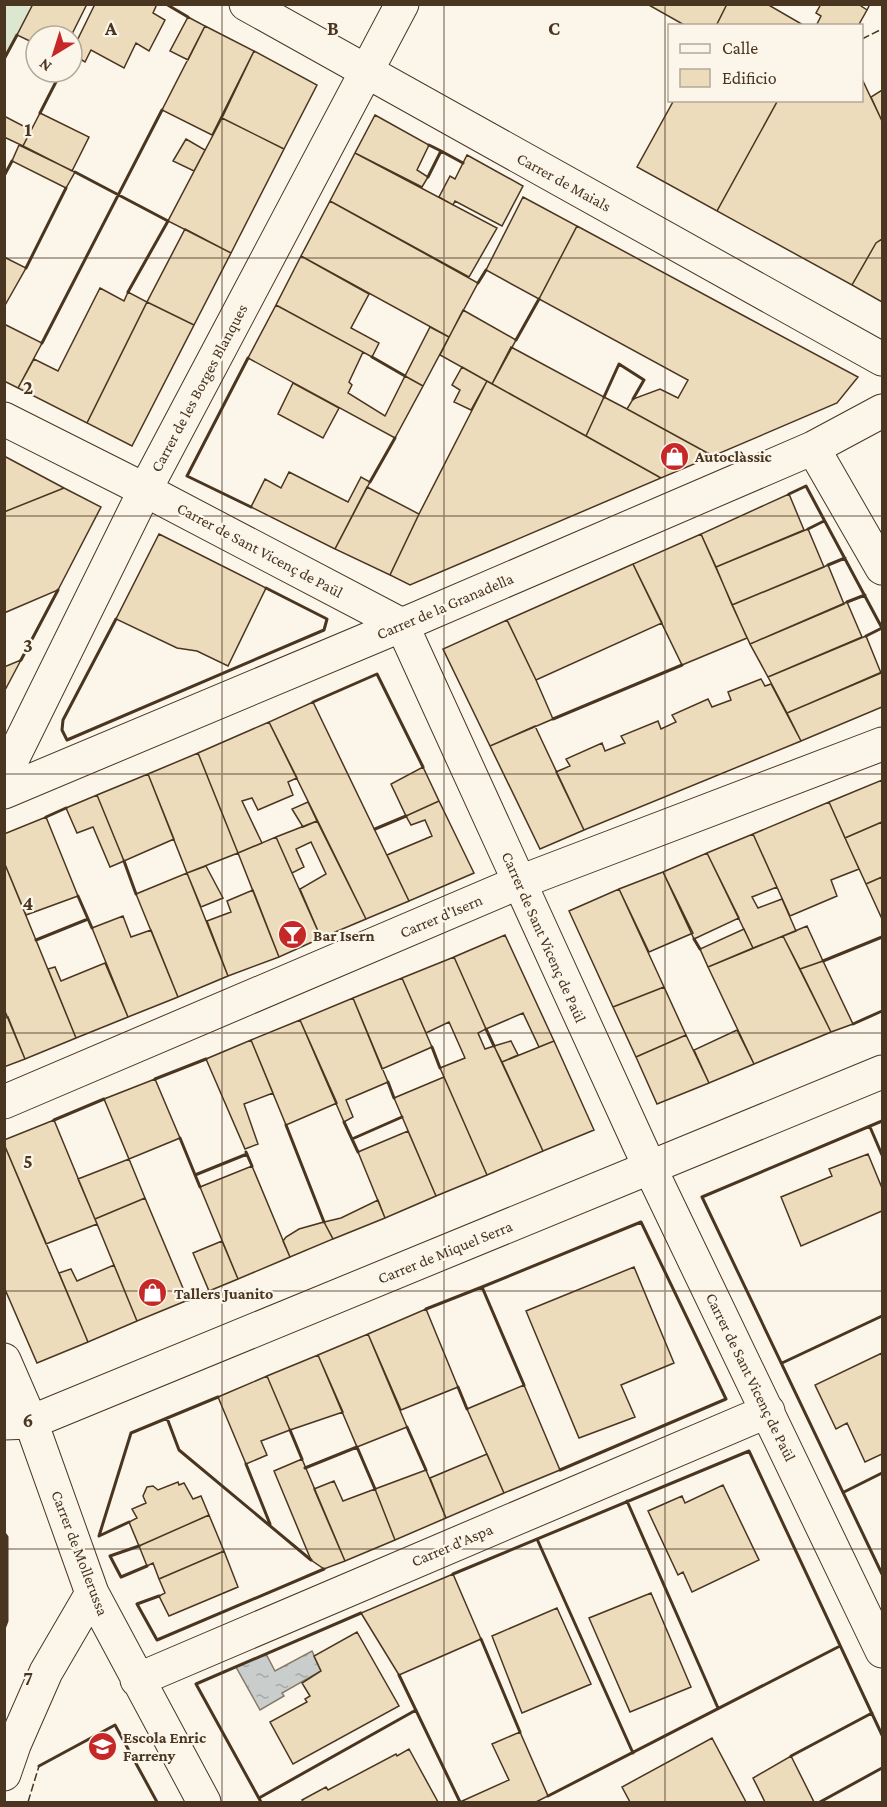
<svg xmlns="http://www.w3.org/2000/svg" width="887" height="1807" viewBox="0 0 887 1807" font-family="'Crimson Pro',serif">
  <defs>
    <pattern id="water-ripples" width="26" height="14" patternUnits="userSpaceOnUse" patternTransform="scale(1.5)"><rect width="26" height="14" fill="#c9cecd"/><path d="M2 4q2-2 4 0t4 0M15 11q2-2 4 0t4 0" fill="none" stroke="#a5a8a6"/></pattern>
  </defs>
  <rect width="100%" height="100%" fill="#fbf6e9"/>
  <path fill="#dce7d0" stroke="#887966" stroke-width="1.5" d="M 5,5 L 33,5 L 5,59 Z"/>
  <path fill="url(#water-ripples)" stroke="#887966" stroke-width="1.5" d="M 312,1651 L 321,1671 L 282,1693 L 284,1696 L 260,1710 L 236,1667 L 266,1654 L 275,1671 Z"/>
  <path fill="#ecdcbc" stroke="#4a3520" stroke-width="1.5" d="M 33,4 L 87,4 L 71,36 L 36,36 L 36,44 L 17,35 Z
    M 95,4 L 157,4 L 153,13 L 165,20 L 149,51 L 136,43 L 124,68 L 91,50 L 85,62 L 72,54 L 72,51 Z
    M 647,4 L 727,4 L 716,26 L 686,26 Z
    M 727,4 L 767,4 L 805,26 L 716,26 Z
    M 821,4 L 858,4 L 867,10 L 858,26 L 816,26 L 821,16 L 816,13 Z
    M 188,17 L 205,26 L 188,60 L 170,51 Z
    M 205,26 L 254,51 L 212,135 L 162,110 Z
    M 254,51 L 317,85 L 284,149 L 222,118 Z
    M 862,79 L 882,121 L 882,239 L 876,243 L 852,285 L 717,211 L 778,100 L 862,100 Z
    M 882,90 L 882,121 L 871,97 Z
    M 674,100 L 778,100 L 717,211 L 637,167 Z
    M 40,113 L 89,137 L 72,171 L 23,146 Z
    M 375,115 L 429,145 L 417,170 L 428,177 L 422,187 L 355,153 Z
    M 4,116 L 31,130 L 23,146 L 4,137 Z
    M 222,118 L 284,149 L 231,253 L 168,221 Z
    M 186,139 L 205,150 L 194,171 L 173,161 Z
    M 19,145 L 75,172 L 66,188 L 12,161 Z
    M 355,153 L 497,228 L 469,277 L 330,201 Z
    M 467,155 L 523,186 L 502,226 L 455,201 L 453,205 L 439,197 L 450,176 L 455,179 Z
    M 523,197 L 577,226 L 539,299 L 486,270 Z
    M 330,201 L 478,283 L 449,337 L 301,256 Z
    M 577,226 L 746,317 L 858,377 L 837,403 L 713,456 L 627,409 L 633,399 L 660,389 L 678,398 L 688,380 L 539,299 Z
    M 185,229 L 231,253 L 194,325 L 147,302 Z
    M 882,239 L 882,302 L 852,285 L 876,243 Z
    M 301,256 L 369,294 L 351,328 L 379,343 L 372,357 L 276,305 Z
    M 4,257 L 26,268 L 4,307 Z
    M 100,288 L 124,301 L 128,292 L 147,302 L 87,423 L 18,388 L 34,359 L 58,371 Z
    M 147,302 L 194,325 L 132,446 L 87,423 Z
    M 276,305 L 363,352 L 349,382 L 352,385 L 348,393 L 385,416 L 405,376 L 423,386 L 395,438 L 248,358 Z
    M 463,310 L 516,340 L 492,384 L 440,355 Z
    M 4,324 L 42,343 L 18,388 L 4,381 Z
    M 430,327 L 449,337 L 423,386 L 405,376 Z
    M 511,347 L 604,397 L 586,436 L 492,384 Z
    M 462,367 L 487,381 L 471,410 L 454,402 L 460,390 L 452,385 Z
    M 487,381 L 661,478 L 410,585 L 390,575 L 419,514 Z
    M 293,383 L 339,408 L 323,438 L 278,414 Z
    M 604,397 L 627,409 L 713,456 L 661,478 L 586,436 Z
    M 4,456 L 64,488 L 4,512 Z
    M 289,472 L 348,502 L 361,477 L 370,482 L 335,549 L 251,507 L 265,479 L 281,488 Z
    M 367,487 L 419,514 L 390,575 L 335,549 Z
    M 64,488 L 101,507 L 58,590 L 4,613 L 4,512 Z
    M 789,494 L 804,530 L 716,567 L 701,534 Z
    M 808,529 L 824,567 L 732,605 L 716,567 Z
    M 159,534 L 266,588 L 228,666 L 197,651 L 177,648 L 116,619 Z
    M 701,534 L 747,638 L 682,665 L 633,564 Z
    M 633,564 L 662,623 L 536,680 L 507,620 Z
    M 828,565 L 844,604 L 750,644 L 732,605 Z
    M 847,602 L 862,637 L 768,677 L 750,644 Z
    M 507,620 L 536,680 L 553,719 L 490,746 L 443,649 Z
    M 866,636 L 881,673 L 787,713 L 768,677 Z
    M 21,660 L 4,692 L 4,667 Z
    M 882,672 L 882,707 L 801,741 L 787,713 Z
    M 761,679 L 765,686 L 771,684 L 801,741 L 584,830 L 556,772 L 570,766 L 566,759 L 602,743 L 605,751 L 625,743 L 621,736 L 658,721 L 661,729 L 676,722 L 672,715 L 708,699 L 712,707 L 731,700 L 728,692 Z
    M 313,702 L 409,901 L 366,919 L 269,722 Z
    M 269,722 L 297,778 L 288,782 L 293,795 L 258,810 L 252,798 L 242,801 L 262,843 L 238,853 L 198,753 Z
    M 535,726 L 584,830 L 540,849 L 490,746 Z
    M 198,753 L 238,853 L 187,873 L 148,774 Z
    M 423,767 L 439,801 L 406,816 L 391,784 Z
    M 148,774 L 174,839 L 124,861 L 97,795 Z
    M 882,780 L 882,822 L 845,838 L 829,802 Z
    M 97,795 L 124,861 L 110,867 L 93,827 L 77,833 L 66,808 Z
    M 439,801 L 474,873 L 409,901 L 387,855 L 432,836 L 425,820 L 411,825 L 406,816 Z
    M 308,802 L 317,821 L 303,827 L 292,809 Z
    M 829,802 L 859,869 L 831,880 L 837,896 L 790,916 L 753,834 Z
    M 46,817 L 78,896 L 26,915 L 4,862 L 4,834 Z
    M 317,821 L 366,919 L 321,938 L 300,889 L 326,874 L 311,842 L 296,849 L 304,867 L 292,873 L 276,837 Z
    M 882,822 L 882,877 L 866,884 L 845,838 Z
    M 753,834 L 777,887 L 752,897 L 758,908 L 782,899 L 796,931 L 753,948 L 707,853 Z
    M 276,837 L 321,938 L 279,957 L 238,853 Z
    M 707,853 L 739,918 L 694,939 L 663,872 Z
    M 4,862 L 76,1038 L 25,1059 L 4,1009 Z
    M 206,866 L 223,898 L 201,907 L 187,873 Z
    M 663,872 L 693,933 L 649,952 L 619,889 Z
    M 187,873 L 228,976 L 178,997 L 136,894 Z
    M 882,877 L 882,919 L 866,884 Z
    M 619,889 L 664,987 L 613,1007 L 569,911 Z
    M 253,890 L 279,957 L 228,976 L 207,921 L 231,912 L 227,901 Z
    M 123,916 L 131,937 L 151,930 L 178,997 L 128,1017 L 92,928 Z
    M 807,926 L 823,961 L 800,969 L 783,936 Z
    M 744,929 L 753,948 L 708,967 L 700,949 Z
    M 505,935 L 554,1041 L 539,1047 L 523,1013 L 486,1029 L 454,957 Z
    M 783,936 L 831,1032 L 754,1064 L 708,967 Z
    M 454,957 L 486,1029 L 478,1033 L 485,1049 L 494,1046 L 543,1151 L 487,1175 L 440,1068 L 465,1058 L 449,1022 L 426,1033 L 402,978 Z
    M 823,961 L 853,1024 L 831,1032 L 800,969 Z
    M 105,963 L 128,1017 L 76,1038 L 48,969 L 55,967 L 61,981 Z
    M 402,978 L 432,1047 L 382,1069 L 353,998 Z
    M 664,987 L 686,1035 L 636,1057 L 613,1007 Z
    M 353,998 L 388,1082 L 346,1100 L 353,1117 L 344,1122 L 300,1020 Z
    M 8,1017 L 25,1059 L 4,1067 L 4,1018 Z
    M 300,1020 L 337,1103 L 286,1125 L 251,1040 Z
    M 737,1030 L 754,1064 L 709,1083 L 694,1050 Z
    M 686,1035 L 709,1083 L 657,1104 L 636,1057 Z
    M 251,1040 L 273,1093 L 244,1104 L 258,1144 L 245,1149 L 206,1059 Z
    M 511,1041 L 518,1055 L 502,1062 L 494,1046 Z
    M 554,1041 L 594,1130 L 543,1151 L 502,1062 Z
    M 444,1077 L 487,1175 L 436,1196 L 394,1098 Z
    M 155,1079 L 180,1138 L 129,1159 L 104,1099 Z
    M 54,1120 L 97,1224 L 46,1244 L 4,1144 L 4,1140 Z
    M 408,1131 L 436,1196 L 385,1218 L 358,1152 Z
    M 4,1144 L 88,1342 L 37,1363 L 4,1287 Z
    M 868,1154 L 882,1188 L 882,1211 L 801,1246 L 781,1197 L 832,1176 L 829,1169 Z
    M 129,1159 L 145,1198 L 95,1219 L 78,1179 Z
    M 252,1166 L 290,1257 L 238,1279 L 200,1187 Z
    M 145,1198 L 188,1300 L 137,1321 L 95,1219 Z
    M 378,1200 L 385,1218 L 333,1239 L 324,1222 L 341,1218 Z
    M 324,1222 L 333,1239 L 290,1257 L 283,1241 L 286,1237 L 299,1229 Z
    M 222,1241 L 238,1279 L 209,1291 L 193,1253 Z
    M 114,1265 L 137,1321 L 88,1342 L 59,1273 L 71,1269 L 77,1281 Z
    M 634,1267 L 674,1363 L 621,1385 L 635,1417 L 579,1438 L 526,1311 Z
    M 426,1309 L 458,1387 L 401,1410 L 368,1334 Z
    M 368,1334 L 407,1427 L 357,1447 L 318,1355 Z
    M 882,1353 L 882,1454 L 865,1462 L 847,1423 L 836,1429 L 815,1385 Z
    M 318,1355 L 343,1412 L 290,1430 L 267,1376 Z
    M 267,1376 L 290,1430 L 261,1441 L 267,1455 L 246,1464 L 218,1397 Z
    M 524,1385 L 560,1470 L 504,1493 L 467,1409 Z
    M 487,1454 L 504,1493 L 446,1518 L 430,1478 Z
    M 302,1459 L 345,1561 L 324,1569 L 311,1560 L 274,1471 Z
    M 426,1470 L 446,1518 L 395,1540 L 375,1489 Z
    M 334,1481 L 343,1501 L 375,1489 L 395,1540 L 345,1561 L 314,1489 Z
    M 178,1482 L 179,1485 L 184,1483 L 193,1499 L 201,1496 L 209,1515 L 139,1546 L 129,1522 L 137,1518 L 132,1509 L 146,1503 L 143,1496 L 147,1487 L 153,1486 L 158,1490 Z
    M 723,1485 L 759,1560 L 692,1592 L 683,1572 L 678,1575 L 648,1511 L 682,1496 L 685,1503 Z
    M 209,1515 L 224,1551 L 159,1579 L 153,1563 L 147,1566 L 139,1546 Z
    M 224,1551 L 238,1587 L 169,1616 L 159,1596 L 165,1593 L 159,1579 Z
    M 453,1574 L 481,1639 L 399,1675 L 361,1613 Z
    M 651,1593 L 691,1687 L 630,1712 L 589,1618 Z
    M 557,1608 L 591,1684 L 522,1713 L 492,1636 Z
    M 357,1632 L 399,1706 L 293,1764 L 270,1722 L 307,1702 L 305,1699 L 310,1696 L 302,1683 L 321,1671 L 314,1656 Z
    M 520,1732 L 548,1796 L 536,1802 L 460,1802 L 509,1780 L 492,1744 Z
    M 712,1738 L 746,1802 L 630,1802 L 622,1787 Z
    M 409,1749 L 438,1802 L 304,1802 L 302,1800 L 326,1787 L 328,1790 L 396,1754 L 397,1756 Z
    M 791,1756 L 814,1802 L 765,1802 L 753,1778 Z"/>
  <g fill="none" stroke-linecap="round" stroke-linejoin="round">
    <defs>
      <path id="minor" d="M 246,4 L 882,359
        M 4,419 L 145,490 L 402,625 L 650,1168 L 882,1651
        M 813,448 L 882,568
        M 4,776 L 145,490 L 402,4
        M 4,792 L 402,625 L 813,448 L 882,411
        M 4,1102 L 520,882 L 882,744
        M 4,1360 L 31,1422 L 92,1593 L 204,1802
        M 4,1423 L 31,1422 L 882,1072
        M 137,1680 L 768,1411
        M 4,1774 L 14,1745 L 46,1672 L 92,1593"/>
    </defs>
    <use href="#minor" stroke="#4a3520" stroke-width="35"/>
    <use href="#minor" stroke="#fbf6e9" stroke-width="33"/>
    <path stroke="#4a3520" stroke-width="1.5" stroke-dasharray="8 3" stroke-linecap="butt" d="M 867,10 L 870,4
      M 862,39 L 882,29
      M 28,1802 L 39,1766"/>
    <path stroke="#4a3520" stroke-width="3" d="M 166,4 L 188,17
      M 4,59 L 17,35
      M 40,113 L 61,72
      M 441,151 L 463,163
      M 75,172 L 168,221 L 128,292
      M 4,176 L 12,161
      M 428,177 L 441,151 L 429,145
      M 26,268 L 66,188
      M 478,283 L 486,270
      M 516,340 L 539,299
      M 42,343 L 162,110
      M 372,357 L 405,376
      M 248,358 L 187,476 L 251,507
      M 604,397 L 619,364 L 644,380 L 633,399
      M 370,482 L 395,438
      M 789,494 L 806,486 L 882,628
      M 808,529 L 824,521
      M 828,565 L 845,558
      M 847,602 L 865,595
      M 116,619 L 63,720 L 62,730 L 67,740 L 324,630 L 327,619 L 266,588
      M 866,636 L 882,628
      M 21,660 L 58,590
      M 313,702 L 377,674 L 423,767
      M 553,719 L 682,665
      M 46,817 L 66,808
      M 375,829 L 406,816
      M 124,861 L 136,894
      M 78,896 L 92,928
      M 694,939 L 700,949
      M 36,940 L 88,919
      M 823,961 L 882,937
      M 853,1024 L 882,1011
      M 486,1029 L 494,1046
      M 432,1047 L 440,1068
      M 155,1079 L 206,1059
      M 388,1082 L 394,1098
      M 54,1120 L 104,1099
      M 882,1121 L 702,1197 L 882,1574
      M 344,1122 L 358,1152
      M 286,1125 L 324,1222
      M 870,1127 L 882,1155
      M 180,1138 L 200,1187
      M 352,1139 L 402,1117
      M 246,1152 L 252,1166
      M 195,1175 L 247,1154
      M 482,1287 L 641,1222 L 726,1399 L 560,1470
      M 188,1300 L 209,1291
      M 426,1309 L 482,1287 L 524,1385
      M 782,1363 L 882,1316
      M 458,1387 L 467,1409
      M 167,1418 L 179,1450 L 311,1560
      M 407,1427 L 426,1470
      M 290,1430 L 302,1459
      M 246,1464 L 270,1524
      M 305,1468 L 357,1447 L 375,1489
      M 844,1492 L 882,1473
      M 627,1501 L 718,1708
      M 129,1522 L 99,1536 L 131,1433 L 218,1397
      M 4,1533 L 7,1537 L 7,1621 L 4,1629
      M 537,1539 L 633,1753
      M 139,1546 L 110,1556 L 121,1577 L 147,1566
      M 453,1574 L 749,1451 L 882,1735
      M 159,1596 L 137,1604 L 157,1640 L 324,1569
      M 481,1639 L 520,1732
      M 399,1675 L 460,1802
      M 791,1756 L 872,1713
      M 39,1766 L 115,1725 L 157,1802
      M 548,1796 L 840,1646
      M 259,1798 L 416,1710
      M 261,1802 L 196,1684 L 361,1613
      M 820,1802 L 882,1768"/>
  </g>
  <path fill="none" stroke="#4a3520" stroke-width="1.5" stroke-opacity="0.55" d="M 222,4 L 222,1802M 444,4 L 444,1802M 665,4 L 665,1802M 4,258 L 882,258M 4,516 L 882,516M 4,774 L 882,774M 4,1033 L 882,1033M 4,1291 L 882,1291M 4,1549 L 882,1549"/>
  <defs>
    <symbol id="shop-disc" viewBox="-11 -11 22 22"><circle r="9.5" fill="#c62828" stroke="#fbf6e9"/><path d="M-5-2.5h2.3a2.7 3.5 0 0 1 5.4 0H5L5.5 6h-11ZM-1.5-2.5h3a1.5 2.3 0 0 0-3 0Z" fill="#fff"/></symbol>
    <symbol id="bar-disc" viewBox="-11 -11 22 22"><circle r="9.5" fill="#c62828" stroke="#fbf6e9"/><path d="M-6-5H6L.8 .8V4.5H3.5V6h-7V4.5H-.8V.8Z" fill="#fff"/></symbol>
    <symbol id="school-disc" viewBox="-11 -11 22 22"><circle r="9.5" fill="#c62828" stroke="#fbf6e9"/><path d="M0-5L7-2L0 1L-7-2ZM-4 1L0 2.5L4 1V4Q0 6-4 4Z" fill="#fff"/></symbol>
  </defs>
  <g fill-rule="evenodd">
    <use href="#shop-disc" x="658" y="440" width="33" height="33"/>
    <use href="#bar-disc" x="276" y="918" width="33" height="33"/>
    <use href="#shop-disc" x="136" y="1276" width="33" height="33"/>
    <use href="#school-disc" x="86" y="1730" width="33" height="33"/>
  </g>
  <g text-anchor="middle" dominant-baseline="central" stroke-width="4.5" stroke-linejoin="round" paint-order="stroke">
    <g font-size="16" fill="#4a3520" stroke="#fbf6e9">
      <text transform="translate(564 182) rotate(29)">Carrer de Maials</text>
      <text transform="translate(199 388) rotate(-62)">Carrer de les Borges Blanques</text>
      <text transform="translate(260 550) rotate(28)">Carrer de Sant Vicenç de Paül</text>
      <text transform="translate(445 606) rotate(-23)">Carrer de la Granadella</text>
      <text transform="translate(441 916) rotate(-23)">Carrer d'Isern</text>
      <text transform="translate(544 937) rotate(66)">Carrer de Sant Vicenç de Paül</text>
      <text transform="translate(445 1252) rotate(-22)">Carrer de Miquel Serra</text>
      <text transform="translate(751 1377) rotate(64)">Carrer de Sant Vicenç de Paül</text>
      <text transform="translate(452 1545) rotate(-23)">Carrer d'Aspa</text>
      <text transform="translate(80 1553) rotate(69)">Carrer de Mollerussa</text>
    </g>
    <g font-size="16" font-weight="bold" fill="#4a3520" stroke="#fbf6e9" text-anchor="start">
      <text x="695" y="456">Autoclàssic</text>
      <text x="313" y="935">Bar Isern</text>
      <text x="174" y="1293">Tallers Juanito</text>
      <text x="123" y="1737">Escola Enric<tspan x="123" dy="18">Farreny</tspan></text>
    </g>
  </g>
  <g font-size="20" text-anchor="middle" font-weight="bold" fill="#4a3520" stroke="#fbf6e9" stroke-width="4.5" stroke-linejoin="round" paint-order="stroke">
    <text x="111" y="35">A</text>
    <text x="333" y="35">B</text>
    <text x="554" y="35">C</text>
    <text x="28" y="136">1</text>
    <text x="28" y="394">2</text>
    <text x="28" y="652">3</text>
    <text x="28" y="910">4</text>
    <text x="28" y="1168">5</text>
    <text x="28" y="1427">6</text>
    <text x="28" y="1685">7</text>
  </g>
  <rect width="887" height="1807" fill="none" stroke="#4a3520" stroke-width="12"/>
  <rect x="668" y="24" width="195" height="78" fill="#fbf6e9" stroke="#b4a999" stroke-width="1.5"/>
  <rect x="680" y="44" width="30" height="9" fill="#fbf6e9" stroke="#b4a999" stroke-width="1.5"/>
  <text x="722" y="54" font-size="18" fill="#4a3520">Calle</text>
  <rect x="680" y="69" width="30" height="18" fill="#ecdcbc" stroke="#b4a999" stroke-width="1.5"/>
  <text x="722" y="84" font-size="18" fill="#4a3520">Edificio</text>
  <g transform="translate(54 54) rotate(218)"><circle r="28" fill="#fbf6e9" stroke="#b4a999" stroke-width="1.5"/>
  <path d="M0-4.5L10 22L0 15L-10 22Z" fill="#c62828"/>
  <text y="-9" font-size="16" font-weight="bold" text-anchor="middle" fill="#4a3520">N</text>
  </g>
</svg>
